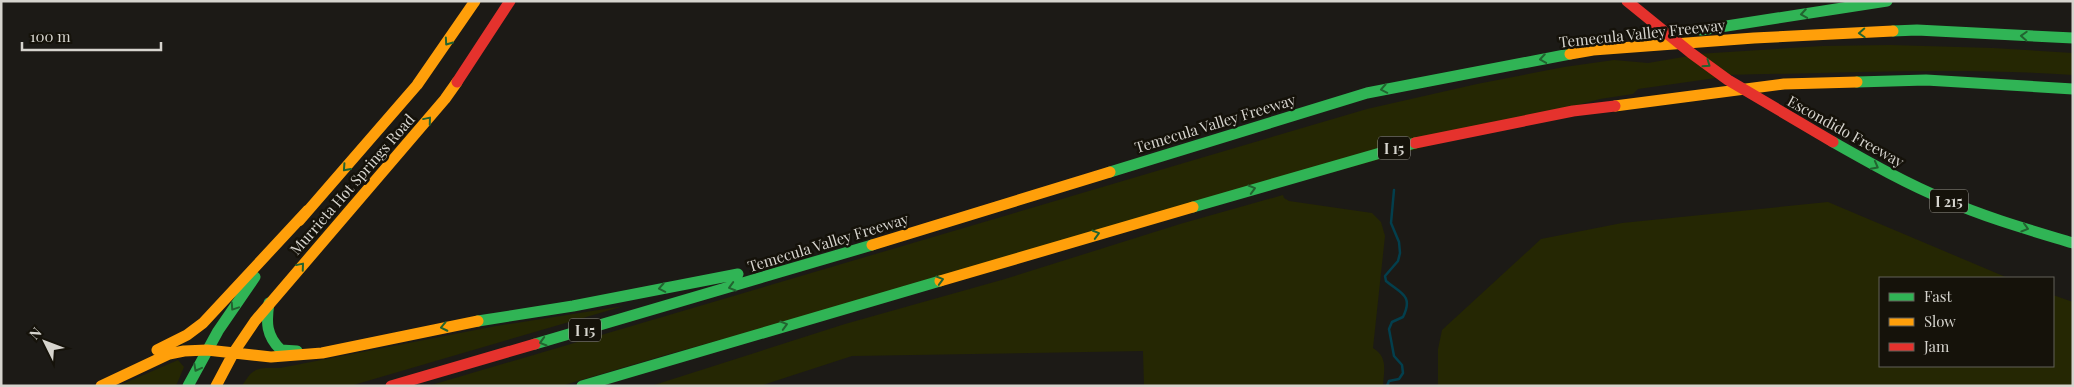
<svg xmlns="http://www.w3.org/2000/svg" width="2074" height="387" viewBox="0 0 2074 387" font-family="'Playfair Display',serif">
  <rect width="100%" height="100%" fill="#1c1a16"/>
  <path fill="#252703" d="M 1890,45 L 1993,48 L 2073,53 L 2073,75 C 1958,67 1842,73 1727,75 L 1697,54 L 1822,46 Z
    M 1689,56 L 1723,77 L 1638,89 L 1633,94 L 1600,99 L 669,354 L 561,386 L 428,386 L 1367,109 L 1477,84 L 1564,67 L 1614,60 L 1648,63 Z
    M 1283,195 L 1284,198 L 1289,201 L 1372,213 L 1381,222 L 1385,236 L 1373,348 C 1388,357 1384,370 1383,386 L 1144,386 L 1143,351 L 852,356 L 760,386 L 651,386 L 845,324 L 1005,279 L 1180,224 Z
    M 1828,202 L 2008,278 L 1880,278 L 1880,366 L 2053,366 L 2053,295 L 2073,302 L 2073,386 L 1438,386 L 1438,349 L 1442,330 L 1541,239 L 1622,223 Z
    M 624,306 L 350,386 L 242,386 C 254,366 258,368 280,368 L 496,326 Z
    M 178,360 L 184,367 L 176,386 L 118,386 Z"/>
  <g fill="none" stroke-linecap="round" stroke-linejoin="round">
    <path stroke="#033f4d" stroke-width="2.5" d="M 1387,386 L 1389,381 L 1399,379 L 1403,373 L 1402,365 L 1394,356 L 1389,329 L 1392,322 L 1403,317 C 1414,295 1400,293 1386,281 L 1385,276 L 1398,261 L 1400,253 L 1399,242 L 1391,223 L 1394,190"/>
    <path stroke="#30b455" stroke-width="11" d="M 1701,30 L 1887,1
      M 1893,31 L 1917,30 L 2073,38
      M 1857,82 L 1926,80 L 2073,89
      M 1833,142 C 1870,163 1907,184 1946,200 C 1987,218 2030,230 2073,243
      M 1110,172 L 1367,93 L 1570,54
      M 1193,207 L 1415,143
      M 269,303 C 266,322 266,336 281,350 L 297,351
      M 478,321 L 573,306 L 738,274
      M 535,344 L 872,245
      M 188,386 L 218,331 L 255,277
      M 582,386 L 940,281"/>
    <path stroke="#ff9f0a" stroke-width="11" d="M 1570,54 L 1593,50 L 1754,38 L 1893,31
      M 1615,106 L 1784,84 L 1857,82
      M 299,221 L 417,85 L 475,1
      M 872,245 L 1110,172
      M 940,281 L 1193,207
      M 157,350 L 187,335 L 203,323 L 308,210
      M 101,386 L 169,354 L 184,351 L 207,350 L 271,357 L 322,353 L 478,321
      M 216,386 L 234,352 L 255,321 L 445,99 L 457,82"/>
    <path stroke="#e5322d" stroke-width="11" d="M 457,82 L 510,1
      M 1415,143 L 1573,111 L 1615,106
      M 391,386 L 535,344"/>
    <path stroke="#e5322d" stroke-width="11" d="M 1627,1 L 1691,53 L 1728,80 L 1833,142"/>
  </g>
  <defs><path id="oneway-chevron" d="M-2-3.5L2.5 0L-2 3.5" fill="none" stroke-width="1.6" stroke-linecap="round" stroke-linejoin="round" transform="scale(1.25)"/></defs>
  <g stroke="#226330">
    <use href="#oneway-chevron" transform="translate(1804 14) rotate(171)"/>
    <use href="#oneway-chevron" transform="translate(1862 33) rotate(177)"/>
    <use href="#oneway-chevron" transform="translate(2024 36) rotate(-177)"/>
    <use href="#oneway-chevron" transform="translate(448 42) rotate(125)"/>
    <use href="#oneway-chevron" transform="translate(1543 59) rotate(171)"/>
    <use href="#oneway-chevron" transform="translate(1707 64) rotate(35)"/>
    <use href="#oneway-chevron" transform="translate(1384 89) rotate(169)"/>
    <use href="#oneway-chevron" transform="translate(428 120) rotate(-50)"/>
    <use href="#oneway-chevron" transform="translate(1875 166) rotate(28)"/>
    <use href="#oneway-chevron" transform="translate(346 168) rotate(132)"/>
    <use href="#oneway-chevron" transform="translate(1252 189) rotate(-16)"/>
    <use href="#oneway-chevron" transform="translate(2025 228) rotate(17)"/>
    <use href="#oneway-chevron" transform="translate(1096 234) rotate(-16)"/>
    <use href="#oneway-chevron" transform="translate(301 266) rotate(-50)"/>
    <use href="#oneway-chevron" transform="translate(940 280) rotate(-16)"/>
    <use href="#oneway-chevron" transform="translate(732 287) rotate(164)"/>
    <use href="#oneway-chevron" transform="translate(662 288) rotate(169)"/>
    <use href="#oneway-chevron" transform="translate(234 307) rotate(124)"/>
    <use href="#oneway-chevron" transform="translate(784 325) rotate(-16)"/>
    <use href="#oneway-chevron" transform="translate(444 327) rotate(168)"/>
    <use href="#oneway-chevron" transform="translate(543 342) rotate(164)"/>
    <use href="#oneway-chevron" transform="translate(197 368) rotate(118)"/>
  </g>
  <g text-anchor="middle" dominant-baseline="central" stroke-width="5" stroke-linejoin="round" paint-order="stroke">
    <g fill="#15120a" stroke="#9c9a93" stroke-width="1">
      <rect x="1378" y="136.5" width="32" height="23" rx="4"/>
      <rect x="1930" y="189.5" width="38" height="23" rx="4"/>
      <rect x="569" y="318.5" width="32" height="23" rx="4"/>
    </g>
    <g font-size="14" font-weight="bold" fill="#d6d4ce">
      <text x="1394" y="148">I 15</text>
      <text x="1949" y="201">I 215</text>
      <text x="585" y="330">I 15</text>
    </g>
    <g font-size="15" fill="#d6d4ce" stroke="#15120a">
      <text transform="translate(1642 33) rotate(-6)">Temecula Valley Freeway</text>
      <text transform="translate(1215 123) rotate(-17)">Temecula Valley Freeway</text>
      <text transform="translate(1846 131) rotate(29)">Escondido Freeway</text>
      <text transform="translate(352 184) rotate(-49)">Murrieta Hot Springs Road</text>
      <text transform="translate(828 242) rotate(-17)">Temecula Valley Freeway</text>
    </g>
  </g>
  <rect width="2074" height="387" fill="none" stroke="#d6d4ce" stroke-width="5"/>
  <rect x="1879" y="277" width="175" height="90" fill="#15120a" stroke="#626058"/>
  <rect x="1889" y="293" width="25" height="8" fill="#30b455" stroke="#626058"/>
  <text x="1924" y="302" font-size="15" fill="#d6d4ce">Fast</text>
  <rect x="1889" y="318" width="25" height="8" fill="#ff9f0a" stroke="#626058"/>
  <text x="1924" y="327" font-size="15" fill="#d6d4ce">Slow</text>
  <rect x="1889" y="343" width="25" height="8" fill="#e5322d" stroke="#626058"/>
  <text x="1924" y="352" font-size="15" fill="#d6d4ce">Jam</text>
  <g transform="translate(45 342) rotate(312)" stroke="#15120a" stroke-width="4" paint-order="stroke">
  <path d="M0-4L9 19L0 12L-9 19Z" fill="#d6d4ce"/>
  <text y="-8" font-size="14" font-weight="bold" text-anchor="middle" fill="#d6d4ce">N</text>
  </g>
  <path d="M22 42v8h139v-8" fill="none" stroke="#d6d4ce" stroke-width="2.5"/>
  <text x="30" y="42" font-size="15" fill="#d6d4ce" stroke="#15120a" stroke-width="4" paint-order="stroke">100 m</text>
</svg>
